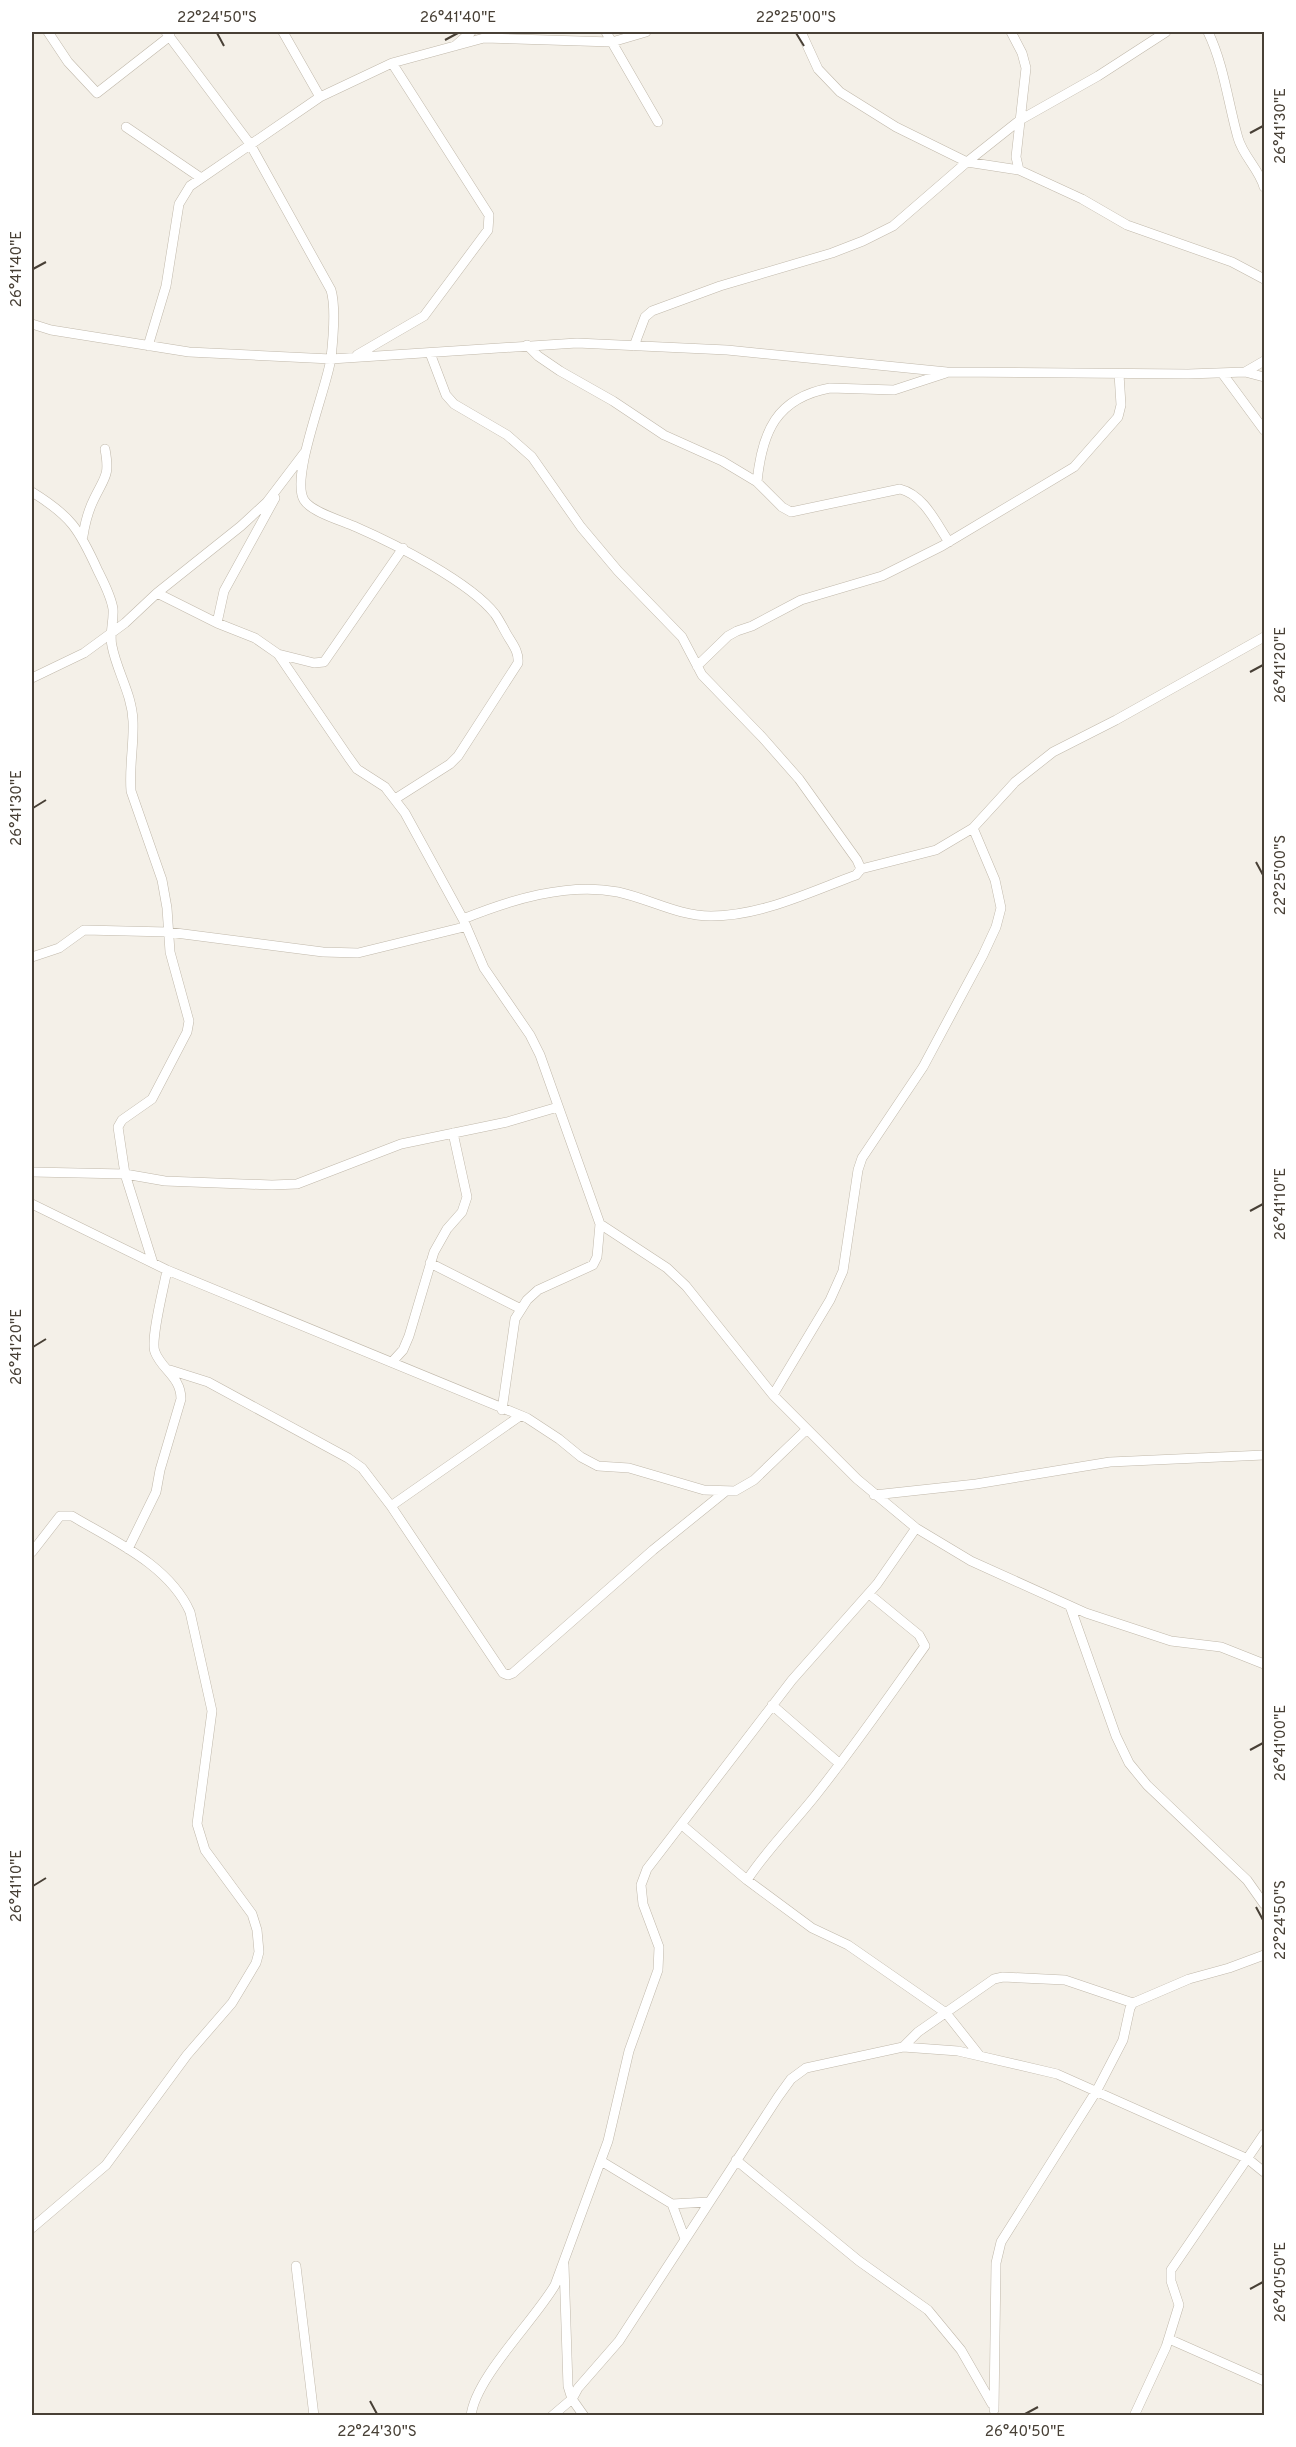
<svg xmlns="http://www.w3.org/2000/svg" width="1296" height="2447" viewBox="0 0 1296 2447" font-family="Overpass,sans-serif">
  <rect width="100%" height="100%" fill="#f4f0e8"/>
  <g fill="none" stroke-linecap="round" stroke-linejoin="round">
    <defs>
      <path id="minor" d="M 48,32 L 68,62 L 97,93 L 170,36
        M 166,32 L 250,144 L 331,290 C 336,307 333,340 331,358 C 327,388 290,477 304,500 C 311,512 343,521 356,527 C 395,544 470,582 495,614 C 500,621 504,630 509,638 C 514,646 519,653 518,663 L 458,756 L 450,764 L 395,799
        M 283,32 L 320,97
        M 606,32 L 658,122
        M 801,32 L 818,69 L 840,92 L 896,127 L 967,162 L 1019,170 L 1082,199 L 1127,225 L 1232,262 L 1264,279
        M 1011,32 L 1022,53 L 1026,68 L 1016,157 L 1019,170
        M 1208,32 C 1224,65 1228,103 1238,138 C 1243,156 1259,169 1264,187
        M 455,46 L 471,32
        M 126,127 L 201,178
        M 32,324 L 51,330 L 189,352 L 331,359 L 577,343 L 727,350 L 947,372 L 1188,374 L 1245,372 L 1264,377
        M 527,345 L 538,356 L 560,371 L 613,401 L 664,435 L 722,461 L 757,482 L 782,507 L 791,512 L 900,489 C 924,495 936,523 949,542
        M 148,346 L 166,286 L 179,204 L 190,186 L 320,97 L 392,63 L 484,38 L 612,42 L 646,32
        M 634,346 L 645,317 L 652,311 L 720,286 L 832,253 L 863,241 L 893,226 L 967,162 L 1020,120 L 1098,76 L 1166,32
        M 430,353 L 446,395 L 454,404 L 507,435 L 532,457 L 581,527 L 618,571 L 682,637 L 702,675 L 762,737 L 799,779 L 857,860 L 861,869 L 856,875 C 810,892 761,916 711,916 C 678,916 650,899 618,892 C 567,882 510,900 463,919
        M 357,355 L 424,316 L 488,230 L 489,215 L 392,63
        M 1245,372 L 1264,361
        M 1222,373 L 1264,430
        M 757,482 C 762,432 776,398 830,388 L 894,390 L 946,373
        M 32,492 C 71,516 79,529 98,571 C 104,583 111,596 113,609 C 114,622 109,634 112,646 C 117,672 132,694 133,721 C 134,745 129,767 131,791 L 162,880 L 167,908 L 170,952 L 189,1021 L 187,1032 L 152,1099 L 122,1120 L 118,1127 L 125,1174 L 153,1263
        M 83,536 C 85,523 88,511 94,499 C 105,476 110,476 105,449
        M 157,593 L 217,623 L 255,638 L 278,654 L 349,758 L 357,769 L 385,787 L 405,813 L 463,919 L 484,968 L 530,1035 L 540,1055 L 600,1224 L 597,1257 L 593,1265 L 538,1290 L 527,1300 L 515,1319 L 502,1410
        M 217,623 L 224,591 L 275,498
        M 278,654 L 314,663 L 324,662 L 403,548
        M 697,666 L 728,636 L 737,631 L 752,626 L 801,600 L 882,576 L 942,546 L 1074,467 L 1118,417 L 1121,405 L 1119,374
        M 32,678 L 84,653 L 125,623 L 157,593 L 241,526 L 267,502 L 305,452
        M 861,869 L 936,850 L 973,828 L 1015,782 L 1053,752 L 1116,720 L 1264,637
        M 32,957 L 59,948 L 84,930 L 168,932 L 323,952 L 358,953 L 464,927
        M 32,1172 L 125,1174 L 165,1181 L 272,1185 L 297,1184 L 401,1144 L 507,1122 L 558,1107
        M 32,1204 L 167,1270 L 527,1418 L 559,1439 L 581,1457 L 598,1466 L 629,1468 L 704,1490 L 735,1491 L 754,1480 L 806,1430
        M 600,1224 L 667,1268 L 686,1286 L 773,1395 L 857,1479 L 916,1528 L 971,1561 L 1086,1613 L 1171,1641 L 1221,1647 L 1264,1664
        M 430,1263 L 521,1309
        M 392,1362 L 403,1350 L 409,1336 L 434,1252 L 447,1229 L 462,1212 L 467,1197 L 453,1133
        M 170,1370 L 208,1382 L 348,1458 L 362,1468 L 391,1506 L 503,1673 L 508,1675 L 513,1673 L 653,1550 L 726,1491
        M 773,1395 L 830,1300 L 843,1271 L 858,1170 L 862,1158 L 923,1067 L 983,955 L 996,927 L 1001,908 L 995,880 L 973,828
        M 874,1495 L 976,1484 L 1110,1462 L 1264,1455
        M 391,1506 L 520,1416
        M 128,1549 L 156,1492 L 160,1470 L 181,1399 C 181,1377 162,1370 155,1352 C 150,1340 164,1287 167,1270
        M 32,1552 L 60,1516 L 72,1516 C 114,1541 169,1565 190,1612 L 212,1711 L 197,1824 L 205,1850 L 252,1914 L 257,1930 L 259,1952 L 256,1963 L 232,2003 L 187,2055 L 106,2165 L 32,2228
        M 1070,1606 L 1116,1736 L 1129,1763 L 1147,1785 L 1247,1880 L 1264,1904
        M 772,1705 L 840,1764
        M 682,1825 L 747,1880 L 812,1928 L 848,1945 L 946,2013 L 980,2056
        M 747,1880 C 768,1848 796,1821 819,1791 C 856,1744 890,1695 925,1646 L 919,1635 L 869,1594
        M 903,2047 L 918,2032 L 994,1979 L 1003,1977 L 1065,1980 L 1133,2003
        M 736,2160 L 859,2261 L 928,2310 L 961,2350 L 992,2404
        M 601,2161 L 672,2204 L 709,2202
        M 672,2204 L 685,2239
        M 564,2265 L 568,2386 L 572,2399 L 584,2416
        M 296,2266 L 314,2416
        M 1169,2339 L 1264,2381
        M 994,2410 L 996,2263 L 1001,2242 L 1097,2090 L 1123,2040 L 1130,2008 L 1133,2003 L 1189,1979 L 1229,1968 L 1264,1955
        M 471,2416 C 475,2378 534,2321 555,2285 L 608,2141 L 629,2051 L 658,1970 L 659,1947 L 643,1904 L 641,1885 L 647,1869 L 792,1680 L 877,1584 L 916,1528
        M 552,2416 L 572,2399 L 578,2388 L 619,2341 L 778,2097 L 791,2079 L 806,2068 L 903,2047 L 958,2051 L 1057,2074 L 1248,2159 L 1264,2172
        M 1134,2416 L 1166,2347 L 1179,2305 L 1171,2281 L 1171,2270 L 1264,2134"/>
    </defs>
    <use href="#minor" stroke="#c0b8aa" stroke-width="10"/>
    <use href="#minor" stroke="#fff" stroke-width="9"/>
  </g>
  <path fill="none" stroke="#484036" stroke-width="2" d="M 217,33 L 224,46M 796,33 L 804,46M 445,40 L 458,33M 1250,133 L 1263,126M 33,269 L 46,262M 1250,672 L 1263,665M 33,808 L 46,800M 1256,862 L 1263,875M 1250,1211 L 1263,1204M 33,1347 L 46,1339M 1250,1750 L 1263,1743M 33,1886 L 46,1878M 1256,1907 L 1263,1920M 1250,2289 L 1263,2282M 370,2401 L 377,2414M 1025,2414 L 1038,2407"/>
  <rect width="1296" height="2447" fill="none" stroke="#ffffff" stroke-width="66"/>
  <rect x="33" y="33" width="1230" height="2381" fill="none" stroke="#484036" stroke-width="2"/>
  <g font-size="15" text-anchor="middle" fill="#484036">
    <text x="217" y="22">22°24'50"S</text>
    <text x="458" y="22">26°41'40"E</text>
    <text x="796" y="22">22°25'00"S</text>
    <text transform="translate(1280 126) rotate(-90)" y="5">26°41'30"E</text>
    <text transform="translate(16 269) rotate(-90)" y="5">26°41'40"E</text>
    <text transform="translate(1280 665) rotate(-90)" y="5">26°41'20"E</text>
    <text transform="translate(16 808) rotate(-90)" y="5">26°41'30"E</text>
    <text transform="translate(1280 875) rotate(-90)" y="5">22°25'00"S</text>
    <text transform="translate(1280 1204) rotate(-90)" y="5">26°41'10"E</text>
    <text transform="translate(16 1347) rotate(-90)" y="5">26°41'20"E</text>
    <text transform="translate(1280 1743) rotate(-90)" y="5">26°41'00"E</text>
    <text transform="translate(16 1886) rotate(-90)" y="5">26°41'10"E</text>
    <text transform="translate(1280 1920) rotate(-90)" y="5">22°24'50"S</text>
    <text transform="translate(1280 2282) rotate(-90)" y="5">26°40'50"E</text>
    <text x="377" y="2436">22°24'30"S</text>
    <text x="1025" y="2436">26°40'50"E</text>
  </g>
</svg>
